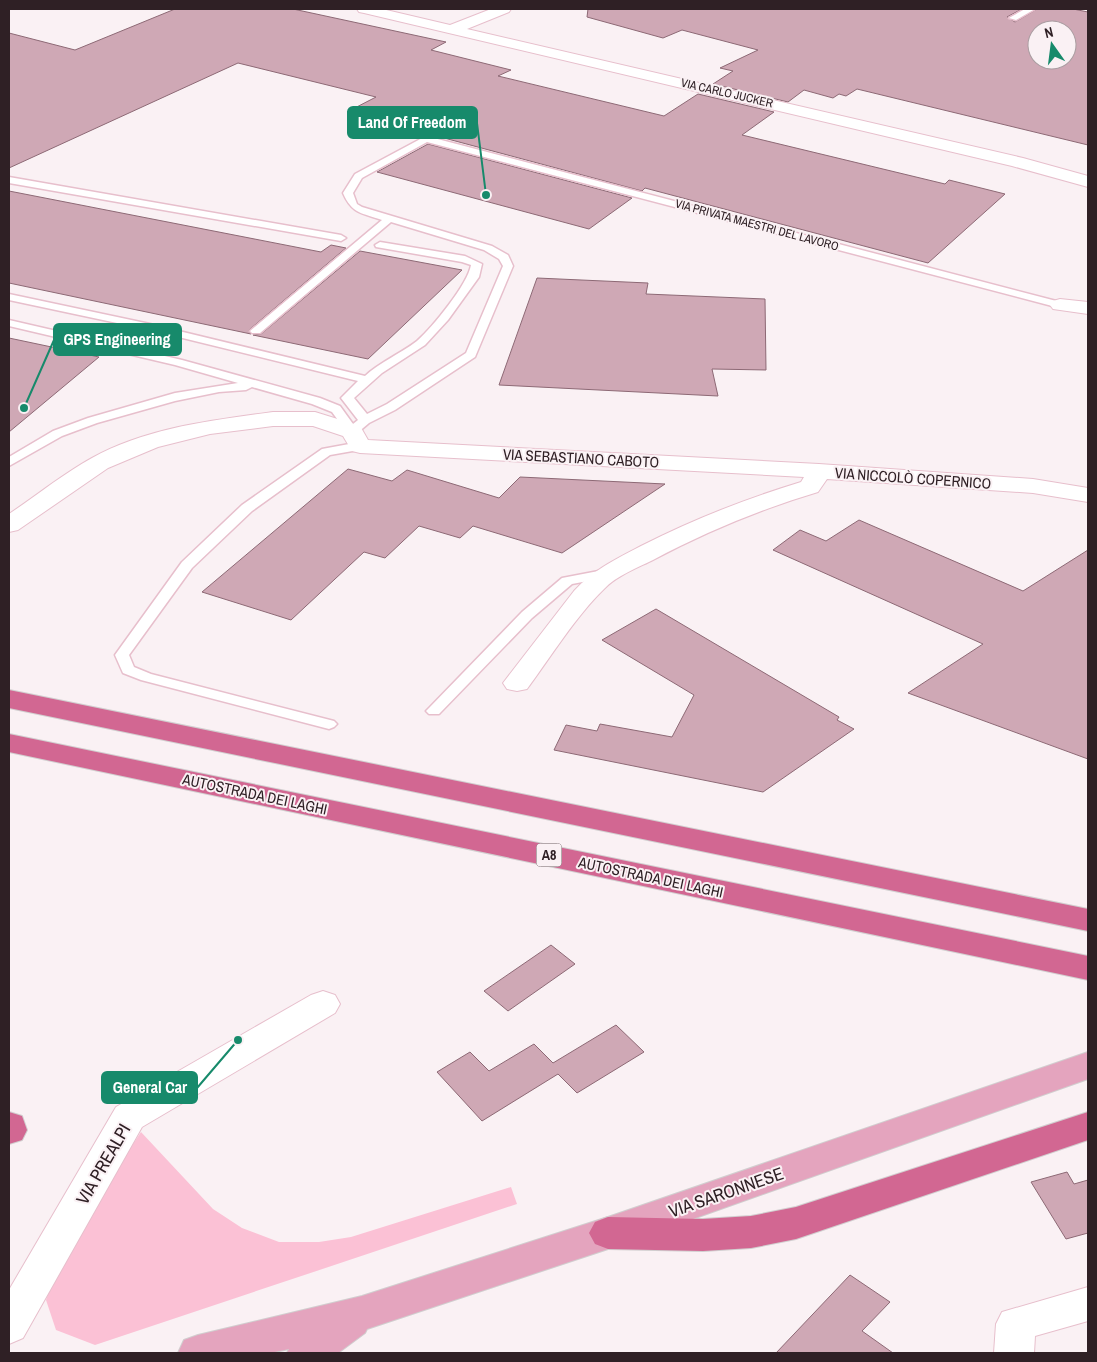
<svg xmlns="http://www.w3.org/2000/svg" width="1097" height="1362" viewBox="0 0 1097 1362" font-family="'Archivo Narrow',sans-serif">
  <rect width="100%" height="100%" fill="#faf1f4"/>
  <path fill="#fbc1d5" d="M 141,1132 L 213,1209 L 242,1228 L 279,1242 L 319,1242 L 351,1237 L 511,1187 L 517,1204 L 95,1345 L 56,1330 L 46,1300 L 62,1251 Z"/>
  <path fill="#cfa8b5" stroke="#8d6975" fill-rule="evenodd" d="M 175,9 L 293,9 L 446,42 L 431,50 L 511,70 L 498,76 L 664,116 L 698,94 L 774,112 L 742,135 L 945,184 L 949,180 L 1005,194 L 928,263 L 645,188 L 642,191 L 347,112 L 376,97 L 238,63 L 9,168 L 9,33 L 75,50 Z
    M 588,9 L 1022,9 L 1007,17 L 1015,22 L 1037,9 L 1073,9 L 1088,12 L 1088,145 L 857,89 L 846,96 L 839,94 L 833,98 L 804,90 L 788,102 L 713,84 L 733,71 L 720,68 L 758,50 L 682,30 L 663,38 L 587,17 ZM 1037,30 L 1067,30 L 1067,60 L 1037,60 Z
    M 428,144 L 632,198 L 589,229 L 377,172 Z
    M 9,191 L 321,252 L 331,245 L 346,248 L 249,330 L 251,334 L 9,283 Z
    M 360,251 L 462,270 L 368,359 L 253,335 L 261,334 Z
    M 537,278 L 648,283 L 646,294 L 765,299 L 766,370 L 712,369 L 718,396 L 499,385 Z
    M 9,338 L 99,357 L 9,432 Z
    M 348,469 L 392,481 L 407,470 L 499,498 L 520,477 L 665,484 L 562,553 L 473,526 L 460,538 L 419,526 L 385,558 L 364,552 L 291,620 L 202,592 Z
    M 859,520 L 1023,591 L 1088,550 L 1088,759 L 908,693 L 983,644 L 773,550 L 800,530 L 826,541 Z
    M 656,609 L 839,717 L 837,720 L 854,729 L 763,792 L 554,750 L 566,725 L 597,731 L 600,724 L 672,737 L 694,695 L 602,640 Z
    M 551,945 L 575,964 L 508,1011 L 484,991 Z
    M 616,1025 L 644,1052 L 577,1093 L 558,1074 L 482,1121 L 437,1072 L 470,1052 L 489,1071 L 534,1044 L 553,1063 Z
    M 1067,1172 L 1074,1184 L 1088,1180 L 1088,1233 L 1066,1239 L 1031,1182 Z
    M 850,1275 L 890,1302 L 862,1331 L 893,1353 L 776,1353 Z"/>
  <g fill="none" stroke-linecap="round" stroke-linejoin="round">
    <defs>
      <path id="lane" d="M 1025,9 L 1035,9 L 1016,20 L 1009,18 Z
        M 426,136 L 1064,303 L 1066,305 L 1064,307 L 1056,307 L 427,142 L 362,178 L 353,193 L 357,204 L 362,207 L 492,246 L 508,255 L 513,266 L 475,357 L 395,410 L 369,423 L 356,434 L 348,434 L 332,412 L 312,404 L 252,387 L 246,390 L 219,392 L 175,401 L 97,423 L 62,436 L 9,466 L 9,457 L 53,431 L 88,418 L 175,393 L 238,383 L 175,365 L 9,326 L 9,320 L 182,360 L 320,398 L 340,406 L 353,424 L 358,420 L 341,398 L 358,381 L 150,330 L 9,300 L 9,294 L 150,324 L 365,376 C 380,362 400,354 417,341 C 432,328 468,284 471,265 L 462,262 L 376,247 L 375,245 L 380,242 L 465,256 L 482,264 L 479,277 L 448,320 L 425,345 L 382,373 L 354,398 L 367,414 L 387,404 L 466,353 L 503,266 L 499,259 L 484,250 L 391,222 L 260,333 L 252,333 L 250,331 L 382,220 C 362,213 352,214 343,193 L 355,174 Z
        M 9,177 L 341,235 L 346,238 L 341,241 L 9,183 Z
        M 360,442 L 366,446 L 364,449 L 330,455 L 252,511 L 192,568 L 129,655 L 134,667 L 151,674 L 334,721 L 337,724 L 334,727 L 329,729 L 141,680 L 123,673 L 115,655 L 182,562 L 242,505 L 322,449 Z
        M 609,569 L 614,570 L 616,573 L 614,576 L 572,584 L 532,618 L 439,714 L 429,714 L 426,711 L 429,708 L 522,612 L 562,578 Z"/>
      <path id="street" d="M 357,9 L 382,9 L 450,25 L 491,9 L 511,9 L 509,12 L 467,29 L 1023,158 L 1088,176 L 1088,187 L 1012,166 L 364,13 L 359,12 Z
        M 1060,299 L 1088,302 L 1088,314 L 1053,309 L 1050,305 L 1053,301 Z
        M 273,412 L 315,412 L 360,426 L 368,440 L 819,464 L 1033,479 L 1088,488 L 1088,502 L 1033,493 L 827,479 L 818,492 C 761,509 706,532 653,560 C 637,568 616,576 604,589 C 576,616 550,658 527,689 L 517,691 L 507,689 L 503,683 L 574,591 C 593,570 616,559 641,546 C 692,520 745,499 801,482 L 804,477 L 360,453 L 352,451 L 343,436 L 313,426 L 273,426 L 210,434 L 158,447 L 108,468 L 18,530 L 9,532 L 9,514 C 36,496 63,474 92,458 C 146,428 212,420 273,412 Z
        M 323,991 L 335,995 L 340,1004 L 335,1013 L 142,1127 L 23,1338 L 9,1344 L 9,1290 L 116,1107 L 311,995 Z
        M 1088,1287 L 1088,1321 L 1035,1336 L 1034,1353 L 994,1353 L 996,1324 L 1002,1312 Z"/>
      <path id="primary" d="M 1088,1052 L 1088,1079 L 608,1249 L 367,1329 L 365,1333 L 338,1353 L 287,1353 L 289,1349 L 270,1353 L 178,1353 L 184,1340 L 198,1335 L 362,1296 L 608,1217 Z"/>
      <path id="highway" d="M 9,690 L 1088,909 L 1088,931 L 9,708 Z
        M 9,734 L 1088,956 L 1088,980 L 9,752 Z
        M 9,1112 L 22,1116 L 27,1130 L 22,1140 L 9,1144 Z
        M 1088,1112 L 1088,1140 L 796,1239 L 751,1248 L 703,1251 L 608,1249 L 595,1244 L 589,1233 L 595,1222 L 608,1217 L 703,1219 L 751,1216 L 796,1207 Z"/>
    </defs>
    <use href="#lane" stroke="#e7bfcc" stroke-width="3"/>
    <use href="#street" stroke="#e7bfcc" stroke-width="2"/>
    <use href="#primary" stroke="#d1cecf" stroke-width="2"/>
    <use href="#highway" stroke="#d1cecf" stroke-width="2"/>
    <use href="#lane" fill="#fff" fill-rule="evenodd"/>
    <use href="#street" fill="#fff" fill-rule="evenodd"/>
    <use href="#primary" fill="#e4a4be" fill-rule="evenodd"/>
    <use href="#highway" fill="#d26792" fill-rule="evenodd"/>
  </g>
  <g text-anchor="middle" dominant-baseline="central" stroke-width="4" stroke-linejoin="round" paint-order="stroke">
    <g font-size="12" fill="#2f2025" stroke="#faf1f4">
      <text transform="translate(727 93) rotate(13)">VIA CARLO JUCKER</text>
      <text transform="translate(757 225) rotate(15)">VIA PRIVATA MAESTRI DEL LAVORO</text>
    </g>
    <rect fill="#faf1f4" stroke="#6c5f63" stroke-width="1" x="536.5" y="843.5" width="25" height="23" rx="4"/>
    <g font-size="14" font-weight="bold" fill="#2f2025">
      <text x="549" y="855">A8</text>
    </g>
    <g font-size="15" fill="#2f2025" stroke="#faf1f4">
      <text transform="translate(581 458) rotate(3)">VIA SEBASTIANO CABOTO</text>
      <text transform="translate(913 478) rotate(4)">VIA NICCOLÒ COPERNICO</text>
      <text transform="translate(255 794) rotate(12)">AUTOSTRADA DEI LAGHI</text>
      <text transform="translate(651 877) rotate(12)">AUTOSTRADA DEI LAGHI</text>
    </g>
    <g font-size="18" fill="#2f2025" stroke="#faf1f4">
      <text transform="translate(103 1164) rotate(-60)">VIA PREALPI</text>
      <text transform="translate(726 1192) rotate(-19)">VIA SARONNESE</text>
    </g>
  </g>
  <path fill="none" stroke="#178a6b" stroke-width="2" d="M486 195L477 123M24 408L54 340M238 1040L197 1088"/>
  <g fill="#178a6b" stroke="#faf1f4" stroke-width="2">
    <circle cx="486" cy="195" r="5"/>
    <circle cx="24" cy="408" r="5"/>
    <circle cx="238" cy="1040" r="5"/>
  </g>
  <g fill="#178a6b" stroke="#178a6b" stroke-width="2">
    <rect x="348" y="107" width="129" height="31" rx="5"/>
    <rect x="54" y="324" width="127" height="31" rx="5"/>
    <rect x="102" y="1072" width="95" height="31" rx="5"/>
  </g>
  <g font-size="16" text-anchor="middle" font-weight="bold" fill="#fff">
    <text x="412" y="128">Land Of Freedom</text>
    <text x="117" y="345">GPS Engineering</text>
    <text x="150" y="1093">General Car</text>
  </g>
  <rect width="1097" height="1362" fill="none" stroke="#2f2025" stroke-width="20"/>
  <g transform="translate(1052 45) rotate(346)"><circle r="24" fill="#faf1f4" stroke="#a99da1"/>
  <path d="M0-4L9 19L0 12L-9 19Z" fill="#178a6b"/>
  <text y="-8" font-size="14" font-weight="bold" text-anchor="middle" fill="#2f2025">N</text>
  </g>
</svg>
